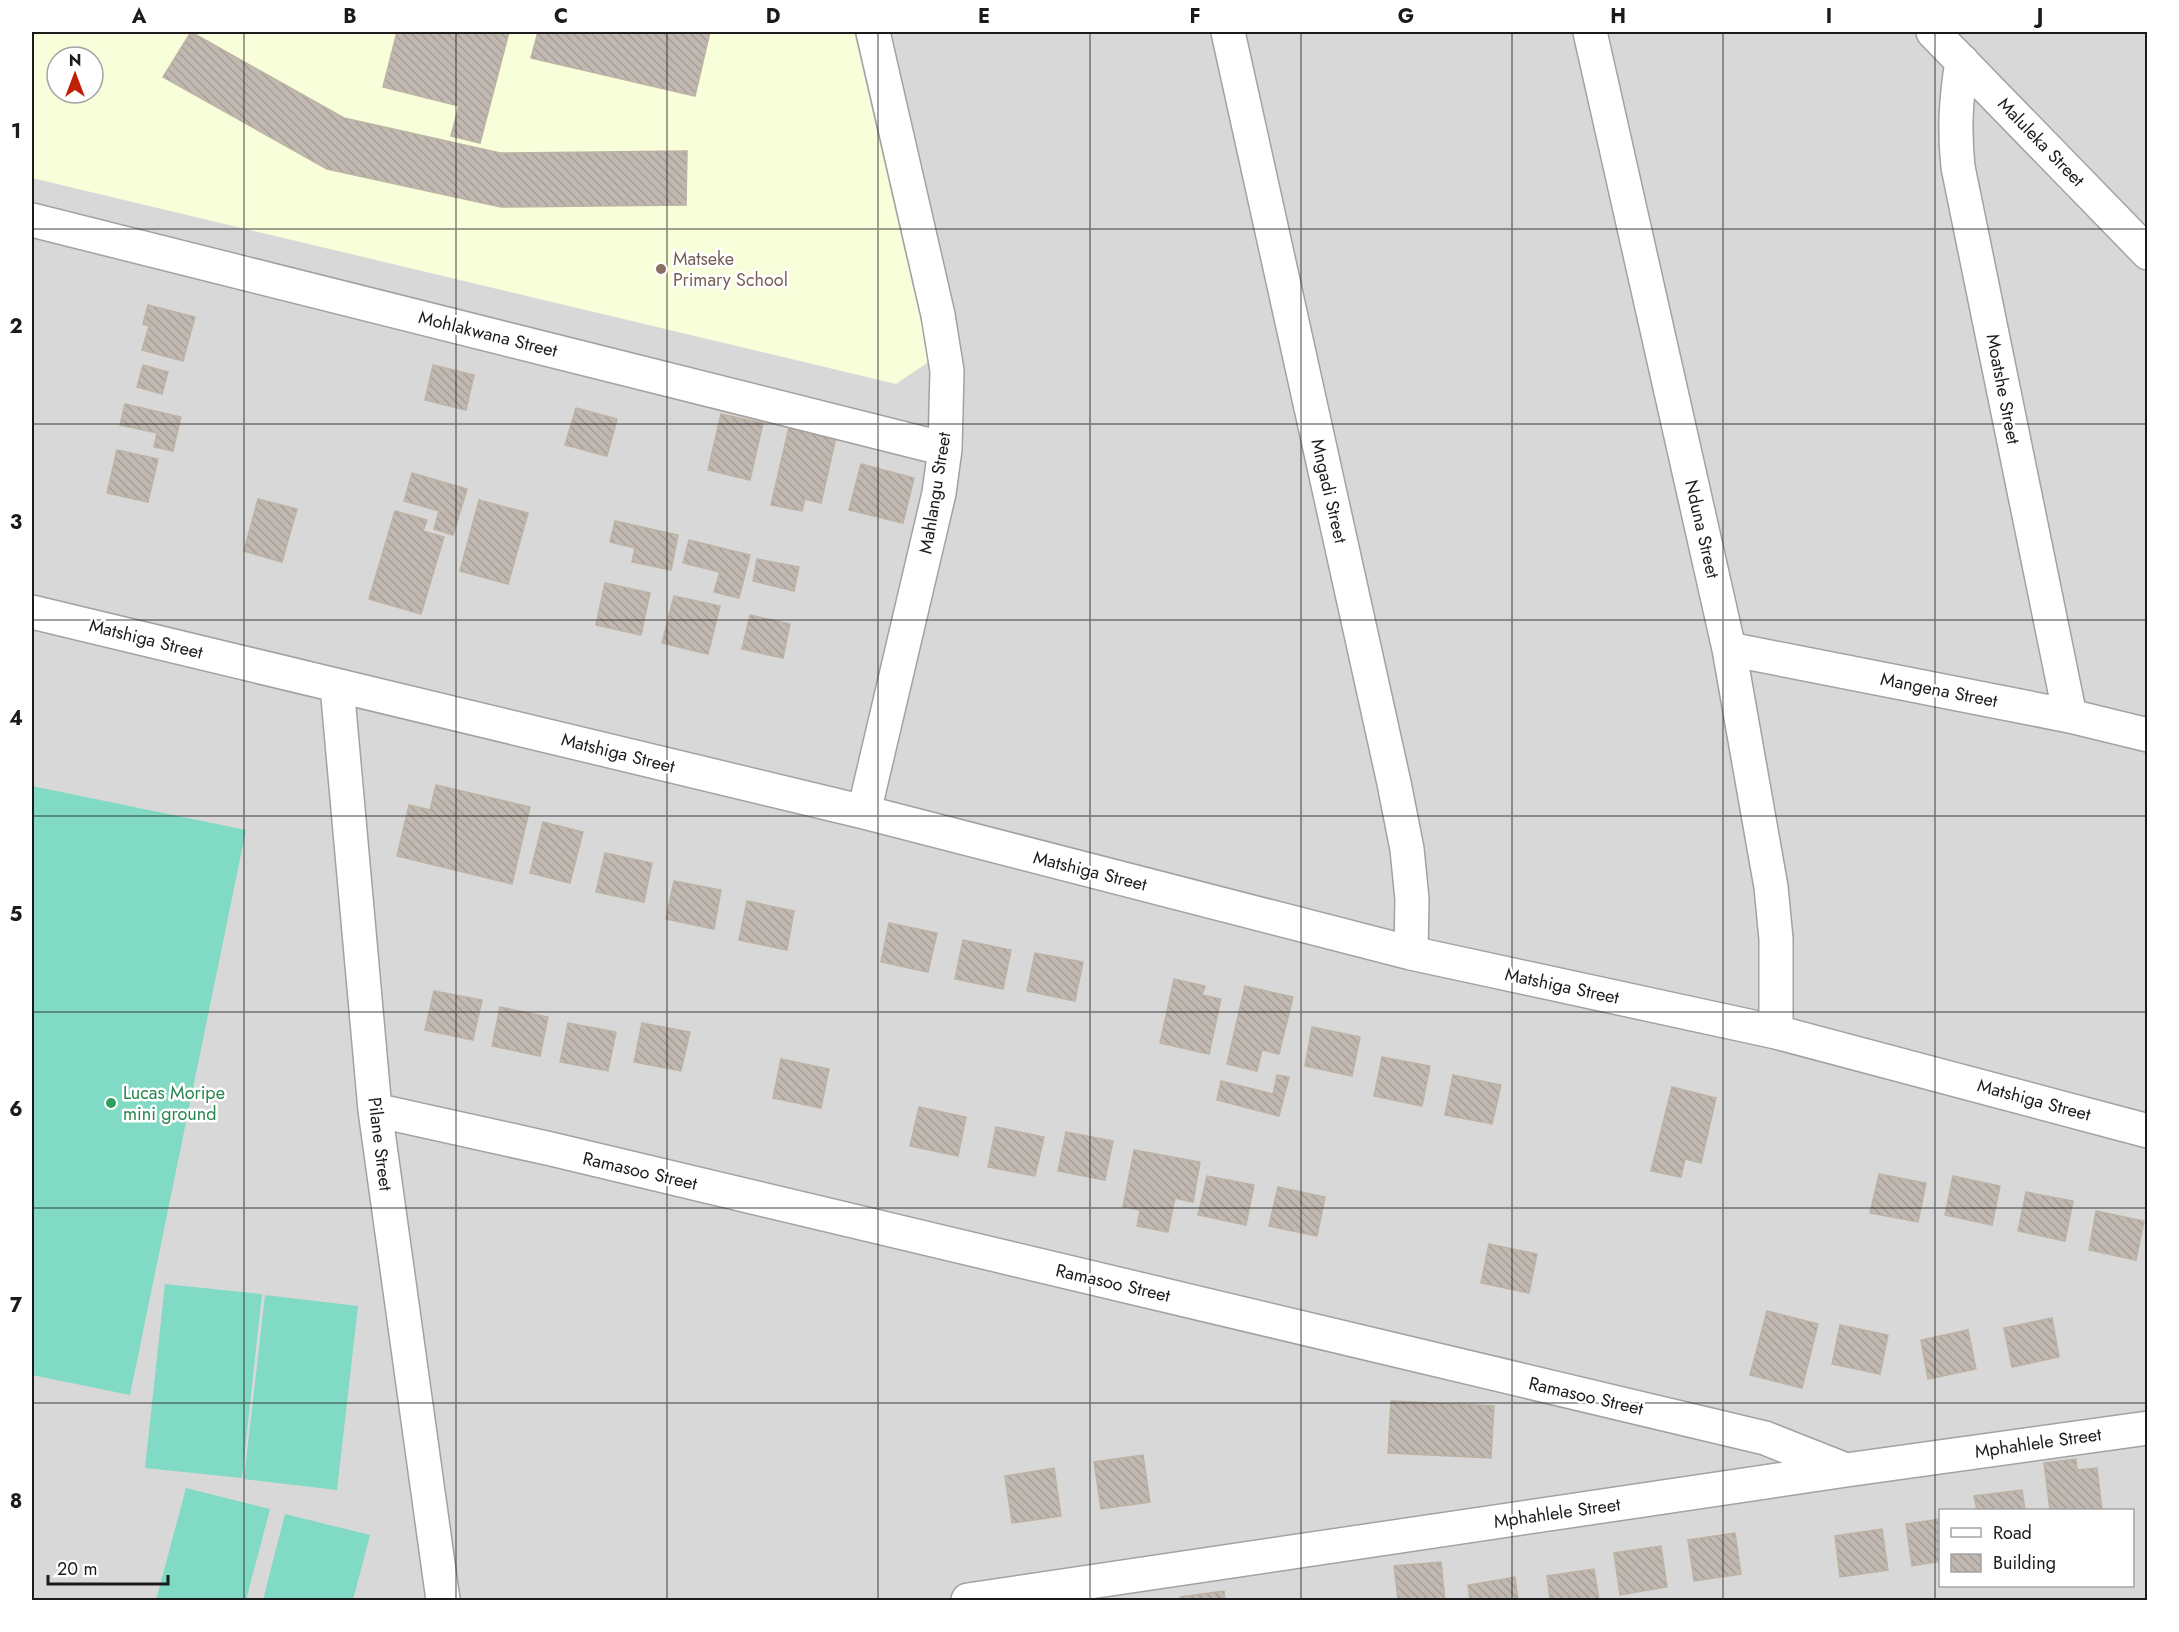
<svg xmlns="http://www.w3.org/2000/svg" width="2179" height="1632" viewBox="0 0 2179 1632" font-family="Jost,sans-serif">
  <defs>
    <pattern id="building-back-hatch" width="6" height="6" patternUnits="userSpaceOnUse" patternTransform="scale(1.5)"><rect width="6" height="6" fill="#c1b9b1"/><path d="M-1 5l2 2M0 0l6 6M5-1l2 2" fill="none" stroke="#a59e98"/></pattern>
  </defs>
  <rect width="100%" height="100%" fill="#eceae1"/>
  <path fill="#d9d8d8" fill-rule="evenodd" d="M 32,32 L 2147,32 L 2147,1600 L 32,1600 ZM 57,57 L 93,57 L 93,93 L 57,93 ZM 1940,1510 L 2132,1510 L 2132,1586 L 1940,1586 Z"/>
  <path fill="#f8fed9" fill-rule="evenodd" d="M 32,32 L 854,32 L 930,361 L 896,384 L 32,178 ZM 57,57 L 93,57 L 93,93 L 57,93 Z"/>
  <path fill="#80dac4" d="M 32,786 L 246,830 L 130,1395 L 32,1375 Z
    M 165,1284 L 262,1294 L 242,1478 L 145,1468 Z
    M 265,1295 L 358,1306 L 337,1490 L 244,1479 Z
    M 186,1488 L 270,1509 L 246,1600 L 156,1600 Z
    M 285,1514 L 370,1535 L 353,1600 L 263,1600 Z"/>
  <path fill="url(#building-back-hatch)" stroke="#bdb3a4" stroke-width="1.5" d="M 191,32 L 344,118 L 500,153 L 687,151 L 686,205 L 501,207 L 327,169 L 163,77 Z
    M 397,32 L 509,32 L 480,143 L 451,136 L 459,106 L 383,87 Z
    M 538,32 L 710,32 L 695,96 L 531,58 Z
    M 148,305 L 195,317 L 183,361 L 142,350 L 149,326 L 143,324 Z
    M 143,365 L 168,372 L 162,394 L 137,387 Z
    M 433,365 L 474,375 L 466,410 L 425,400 Z
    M 125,404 L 181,417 L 173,451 L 154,447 L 157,433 L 120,425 Z
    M 576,408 L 617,419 L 607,456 L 565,445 Z
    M 721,414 L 763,423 L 750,480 L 708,470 Z
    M 790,423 L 837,433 L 821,503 L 805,499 L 802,511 L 771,505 Z
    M 117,450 L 158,459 L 148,502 L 107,493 Z
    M 861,464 L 914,478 L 903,523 L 849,510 Z
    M 412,473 L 467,489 L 453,535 L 434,529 L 439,511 L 404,501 Z
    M 258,499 L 297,509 L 282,562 L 244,551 Z
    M 479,500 L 528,513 L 508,584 L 460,571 Z
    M 395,511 L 427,520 L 423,531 L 444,537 L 421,614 L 369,599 Z
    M 615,521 L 678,535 L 671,570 L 632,562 L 635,548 L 610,542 Z
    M 689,540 L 750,555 L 739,598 L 714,592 L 720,572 L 683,563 Z
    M 757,559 L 799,567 L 794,591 L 753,581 Z
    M 605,583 L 650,593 L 641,635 L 596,625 Z
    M 674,596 L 720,606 L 708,654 L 662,643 Z
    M 750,615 L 790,624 L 783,658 L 742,649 Z
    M 436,785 L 530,807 L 512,884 L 397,856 L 409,805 L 430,810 Z
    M 543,822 L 583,832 L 570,883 L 530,873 Z
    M 605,853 L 652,863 L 644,902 L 596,892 Z
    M 674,881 L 721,890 L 714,929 L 666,919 Z
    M 747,901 L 794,911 L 787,950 L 739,940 Z
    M 889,923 L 937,933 L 928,972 L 881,962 Z
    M 963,940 L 1011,950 L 1003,989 L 955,979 Z
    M 1035,953 L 1083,962 L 1075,1001 L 1027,991 Z
    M 1174,979 L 1205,986 L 1202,995 L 1221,999 L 1209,1054 L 1160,1043 Z
    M 1245,986 L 1293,997 L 1279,1054 L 1262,1050 L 1257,1071 L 1227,1064 Z
    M 434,991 L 482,1000 L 473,1040 L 425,1030 Z
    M 500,1007 L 548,1017 L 540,1056 L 492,1046 Z
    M 568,1023 L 616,1032 L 608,1071 L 560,1062 Z
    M 642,1023 L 690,1032 L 681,1071 L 634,1062 Z
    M 1312,1027 L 1360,1037 L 1352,1076 L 1305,1066 Z
    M 1382,1057 L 1430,1066 L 1422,1106 L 1374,1096 Z
    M 781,1059 L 829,1069 L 821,1108 L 773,1098 Z
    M 1277,1075 L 1289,1077 L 1279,1116 L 1217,1100 L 1221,1081 L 1273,1094 Z
    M 1453,1075 L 1501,1085 L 1492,1124 L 1445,1115 Z
    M 1672,1087 L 1716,1098 L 1701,1163 L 1685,1159 L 1681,1177 L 1651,1171 Z
    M 919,1107 L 966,1117 L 958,1156 L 910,1146 Z
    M 996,1127 L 1044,1137 L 1035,1176 L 988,1167 Z
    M 1066,1132 L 1113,1141 L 1105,1180 L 1058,1171 Z
    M 1134,1150 L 1200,1162 L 1193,1202 L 1175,1198 L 1168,1232 L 1137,1226 L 1140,1210 L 1123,1207 Z
    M 1879,1174 L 1926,1183 L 1918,1222 L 1870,1213 Z
    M 1207,1176 L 1254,1185 L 1246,1225 L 1198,1215 Z
    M 1953,1176 L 2000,1186 L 1992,1225 L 1945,1215 Z
    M 1278,1187 L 1325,1197 L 1317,1236 L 1269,1226 Z
    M 2026,1192 L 2073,1201 L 2065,1241 L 2018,1231 Z
    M 2096,1211 L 2144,1221 L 2136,1260 L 2089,1250 Z
    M 1489,1244 L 1537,1254 L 1529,1293 L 1481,1283 Z
    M 1767,1311 L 1818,1324 L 1802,1388 L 1750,1375 Z
    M 2052,1318 L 2059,1357 L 2012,1367 L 2004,1328 Z
    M 1840,1325 L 1888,1335 L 1880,1374 L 1832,1364 Z
    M 1968,1330 L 1976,1369 L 1928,1379 L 1921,1340 Z
    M 1391,1401 L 1494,1406 L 1491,1458 L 1388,1453 Z
    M 1143,1455 L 1150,1502 L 1101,1509 L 1094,1462 Z
    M 2076,1459 L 2077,1470 L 2097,1468 L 2102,1510 L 2050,1510 L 2044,1463 Z
    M 1054,1468 L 1061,1516 L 1012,1523 L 1005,1476 Z
    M 2022,1490 L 2025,1510 L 1977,1510 L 1974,1496 Z
    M 1940,1519 L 1940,1561 L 1912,1566 L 1906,1524 Z
    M 1882,1529 L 1888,1570 L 1840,1577 L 1835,1536 Z
    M 1735,1533 L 1741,1574 L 1694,1581 L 1688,1540 Z
    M 1661,1546 L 1667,1587 L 1620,1595 L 1614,1553 Z
    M 1441,1562 L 1445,1600 L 1398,1600 L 1394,1566 Z
    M 1594,1569 L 1599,1600 L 1550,1600 L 1547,1576 Z
    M 1515,1577 L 1518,1600 L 1470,1600 L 1468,1585 Z
    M 1224,1591 L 1225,1600 L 1180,1600 L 1180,1597 Z"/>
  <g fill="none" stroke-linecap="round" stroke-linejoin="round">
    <defs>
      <path id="minor" d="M 1228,32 L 1394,783 L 1407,849 L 1412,899 L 1411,953
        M 1590,32 L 1729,649 L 1771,887 L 1776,939 L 1776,1032
        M 1933,32 L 2148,253
        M 1962,61 C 1956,99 1954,129 1958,167 L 2070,716
        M 32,220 L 945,449
        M 32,612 L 864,812 L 1411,953 L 1776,1032 L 2148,1131
        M 1729,649 L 2070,716 L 2148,735
        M 337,686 L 375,1110 L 443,1600
        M 864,812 L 939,493 L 945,449 L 947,371 L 938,315 L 873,32
        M 375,1110 L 551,1149 L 1765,1438 L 1846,1470
        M 968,1600 L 1846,1470 L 2148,1428"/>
    </defs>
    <use href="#minor" stroke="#a2a2a2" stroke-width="36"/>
    <use href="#minor" stroke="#fff" stroke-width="33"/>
  </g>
  <path fill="none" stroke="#1b1b1b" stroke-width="1.5" stroke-opacity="0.55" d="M 244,32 L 244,1600M 456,32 L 456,1600M 667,32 L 667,1600M 878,32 L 878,1600M 1090,32 L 1090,1600M 1301,32 L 1301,1600M 1512,32 L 1512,1600M 1723,32 L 1723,1600M 1935,32 L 1935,1600M 32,229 L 2148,229M 32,424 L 2148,424M 32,620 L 2148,620M 32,816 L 2148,816M 32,1012 L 2148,1012M 32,1208 L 2148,1208M 32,1403 L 2148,1403"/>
  <circle fill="#8d6e63" stroke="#fff" stroke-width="2" cx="661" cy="269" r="6"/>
  <circle fill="#2e9e5b" stroke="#fff" stroke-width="2" cx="111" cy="1103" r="6"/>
  <g text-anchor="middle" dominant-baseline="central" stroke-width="5" stroke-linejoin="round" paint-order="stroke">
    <g font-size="18" fill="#1b1b1b" stroke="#fff">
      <text transform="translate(2041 142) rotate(46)">Maluleka Street</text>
      <text transform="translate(488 334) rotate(14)">Mohlakwana Street</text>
      <text transform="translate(2003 389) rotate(79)">Moatshe Street</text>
      <text transform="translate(1329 491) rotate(77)">Mngadi Street</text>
      <text transform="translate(935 493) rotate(-81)">Mahlangu Street</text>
      <text transform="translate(1702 529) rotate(77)">Nduna Street</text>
      <text transform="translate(146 639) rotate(14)">Matshiga Street</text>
      <text transform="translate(1939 690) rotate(11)">Mangena Street</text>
      <text transform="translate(618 753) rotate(14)">Matshiga Street</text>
      <text transform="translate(1090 871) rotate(14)">Matshiga Street</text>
      <text transform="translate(1562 986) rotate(12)">Matshiga Street</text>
      <text transform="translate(2034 1100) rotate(15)">Matshiga Street</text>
      <text transform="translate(380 1144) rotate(83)">Pilane Street</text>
      <text transform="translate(640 1171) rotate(13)">Ramasoo Street</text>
      <text transform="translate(1113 1283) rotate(13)">Ramasoo Street</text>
      <text transform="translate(1586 1396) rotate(13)">Ramasoo Street</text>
      <text transform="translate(2038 1443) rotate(-8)">Mphahlele Street</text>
      <text transform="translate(1557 1513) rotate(-8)">Mphahlele Street</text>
    </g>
    <g font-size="18" fill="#785e54" stroke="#fff" text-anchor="start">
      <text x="673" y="259">Matseke<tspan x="673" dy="21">Primary School</tspan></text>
    </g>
    <g font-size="18" fill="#27864d" stroke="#fff" text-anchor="start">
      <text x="123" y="1093">Lucas Moripe<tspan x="123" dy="21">mini ground</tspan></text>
    </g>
  </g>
  <rect width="2179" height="1632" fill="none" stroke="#ffffff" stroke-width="66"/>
  <rect x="1939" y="1509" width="195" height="78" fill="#ffffff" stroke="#a4a4a4" stroke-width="1.5"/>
  <rect x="1951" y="1528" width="30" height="9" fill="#ffffff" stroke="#a4a4a4" stroke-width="1.5"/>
  <text x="1993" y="1539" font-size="18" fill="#1b1b1b">Road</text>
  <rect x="1951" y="1554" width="30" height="18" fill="url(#building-back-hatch)" stroke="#a4a4a4" stroke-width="1.5"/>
  <text x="1993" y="1569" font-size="18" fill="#1b1b1b">Building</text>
  <g transform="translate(75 75)"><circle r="28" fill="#ffffff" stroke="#a4a4a4" stroke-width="1.5"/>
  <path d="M0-4.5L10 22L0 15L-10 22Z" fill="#bf2007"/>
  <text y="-9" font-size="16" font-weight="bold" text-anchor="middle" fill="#1b1b1b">N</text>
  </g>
  <path d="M48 1575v9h120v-9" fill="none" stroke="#1b1b1b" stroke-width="3"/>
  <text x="57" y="1575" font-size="18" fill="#1b1b1b" stroke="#ffffff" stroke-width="4.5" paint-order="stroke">20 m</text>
  <rect x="33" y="33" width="2113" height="1566" fill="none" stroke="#1b1b1b" stroke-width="2"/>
  <g font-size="20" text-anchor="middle" font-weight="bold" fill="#1b1b1b">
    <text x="139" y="23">A</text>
    <text x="350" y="23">B</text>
    <text x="561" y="23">C</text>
    <text x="773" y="23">D</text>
    <text x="984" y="23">E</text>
    <text x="1195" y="23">F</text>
    <text x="1406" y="23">G</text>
    <text x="1618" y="23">H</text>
    <text x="1829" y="23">I</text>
    <text x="2040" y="23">J</text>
    <text x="16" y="138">1</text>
    <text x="16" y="333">2</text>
    <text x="16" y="529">3</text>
    <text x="16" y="725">4</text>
    <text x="16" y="921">5</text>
    <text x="16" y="1116">6</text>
    <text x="16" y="1312">7</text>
    <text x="16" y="1508">8</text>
  </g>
</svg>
